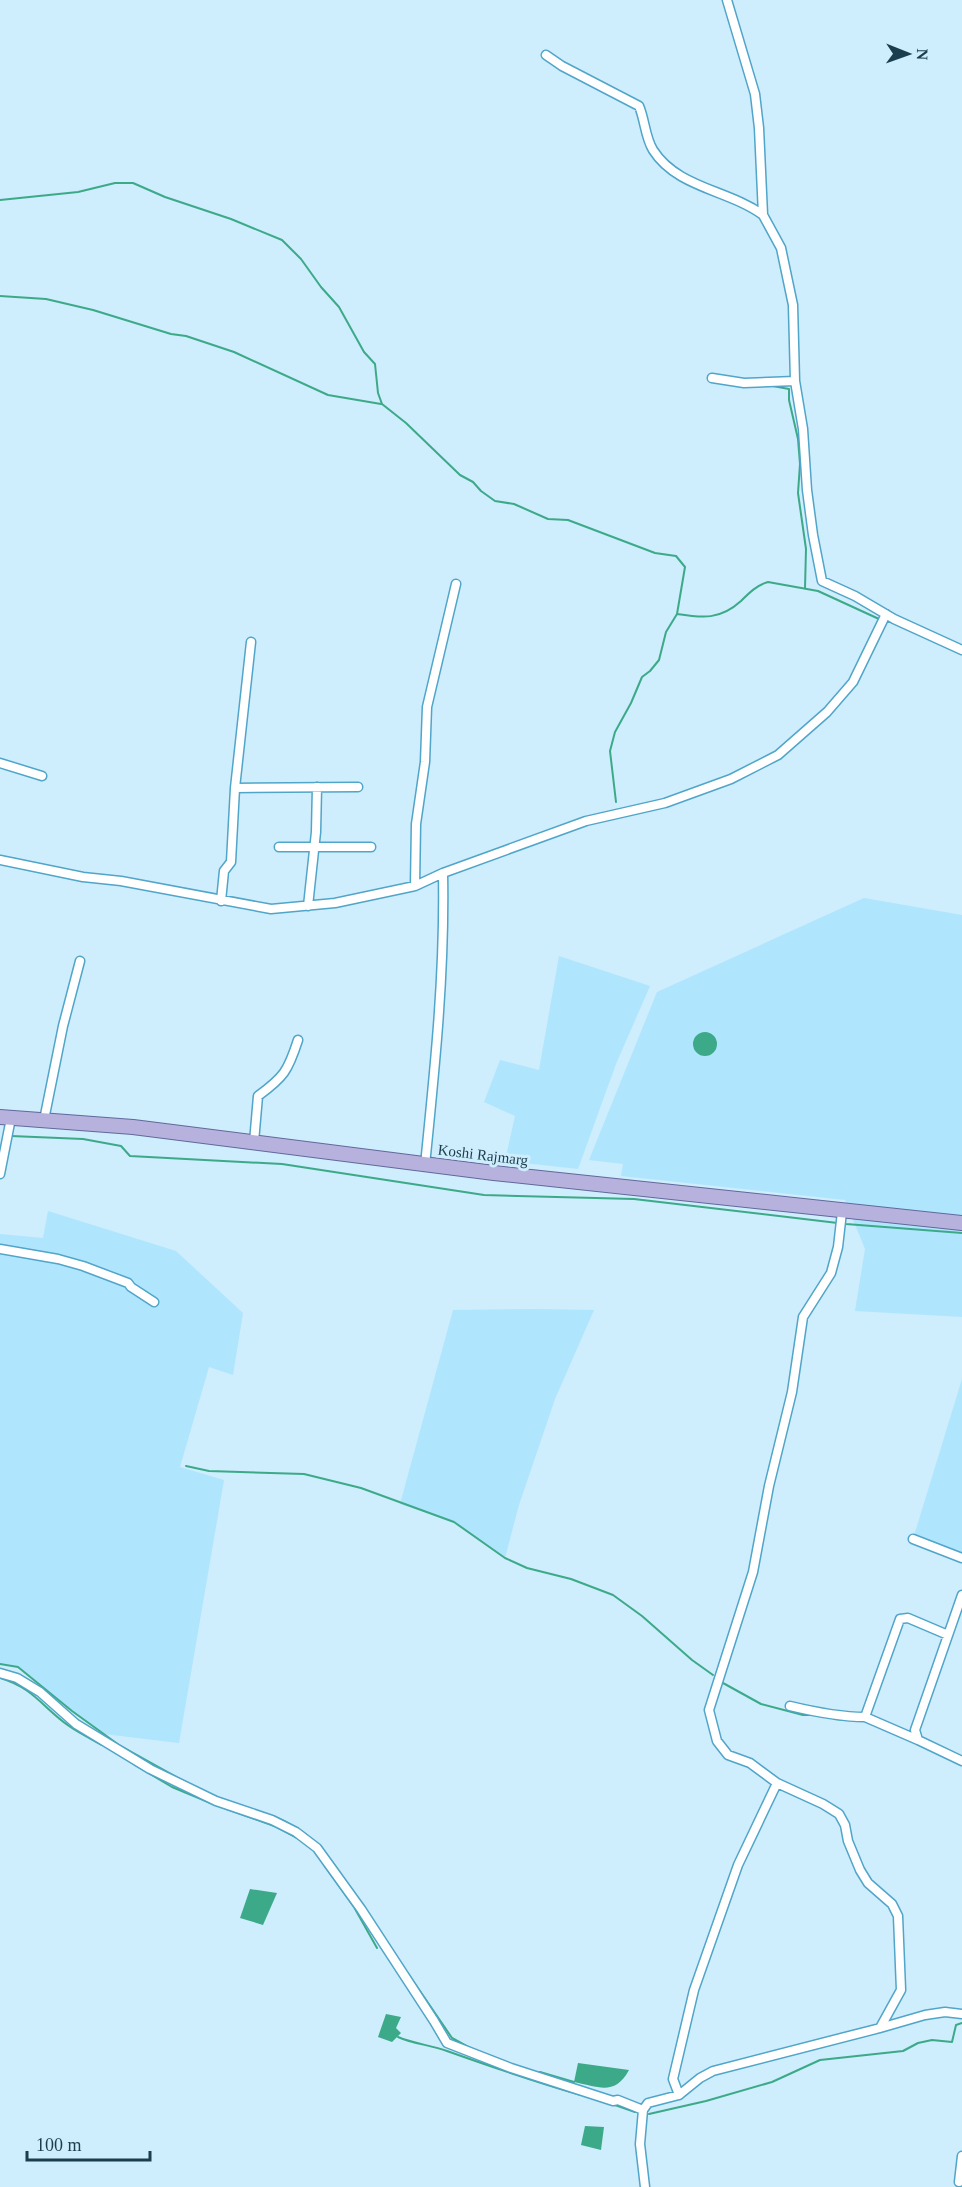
<svg xmlns="http://www.w3.org/2000/svg" width="962" height="2187" viewBox="0 0 962 2187" font-family="Georgia,serif">
  <rect width="100%" height="100%" fill="#ceedfd"/>
  <path fill="#b0e5fe" d="M 864,898 L 962,915 L 962,1317 L 855,1311 L 865,1249 L 845,1200 L 621,1176 L 623,1164 L 589,1160 L 657,992 Z
    M 559,956 L 650,986 L 616,1064 L 578,1169 L 505,1161 L 515,1116 L 484,1102 L 500,1060 L 539,1070 Z
    M 48,1211 L 176,1251 L 243,1313 L 233,1375 L 209,1367 L 180,1467 L 224,1480 L 179,1743 L 104,1734 L 72,1711 L 19,1667 L 0,1664 L 0,1234 L 43,1238 Z
    M 536,1309 L 594,1310 L 555,1399 L 519,1505 L 505,1558 L 454,1522 L 400,1504 L 453,1310 Z
    M 962,1379 L 962,1558 L 913,1539 Z"/>
  <path fill="#3caa88" d="M693 1044a12 12 0 1 1 24 0a12 12 0 1 1-24 0Z
    M 250,1889 L 277,1893 L 263,1925 L 240,1918 Z
    M 386,2014 L 401,2017 L 396,2028 L 401,2033 L 392,2042 L 378,2037 Z
    M 578,2063 L 629,2070 C 615,2096 599,2087 574,2082 Z
    M 585,2126 L 604,2127 L 601,2150 L 581,2145 Z"/>
  <g fill="none" stroke-linecap="round" stroke-linejoin="round">
    <path stroke="#3caa88" stroke-width="2" d="M 0,200 L 78,192 L 115,183 L 133,183 L 165,197 L 231,219 L 282,240 L 301,259 L 321,287 L 339,307 L 364,352 L 375,364 L 378,393 L 382,404 L 406,423 L 460,475 L 473,482 L 481,491 L 495,501 L 514,504 L 548,519 L 568,520 L 655,553 L 676,556 L 685,567 L 677,614 L 666,632 L 659,660 L 650,671 L 642,677 L 631,703 L 615,732 L 610,751 L 616,802
      M 0,296 L 46,299 L 93,310 L 171,334 L 186,336 L 234,352 L 328,395 L 381,404
      M 773,386 L 789,389 L 789,400 L 798,439 L 800,464 L 798,493 L 806,549 L 805,588
      M 677,614 C 703,618 720,620 741,601 C 749,593 757,585 768,582 L 818,591 L 879,619
      M 11,1136 L 83,1139 L 121,1146 L 130,1156 L 282,1164 L 484,1195 L 634,1199 L 846,1224 L 962,1233
      M 186,1466 L 209,1471 L 304,1474 L 361,1488 L 454,1522 L 505,1558 L 527,1568 L 571,1579 L 613,1595 L 642,1616 L 692,1660 L 713,1675
      M 0,1664 L 18,1667 L 72,1711 L 119,1745 L 182,1780
      M 0,1678 C 34,1688 43,1708 69,1726 C 79,1733 91,1739 102,1745
      M 723,1683 L 761,1704 L 803,1715 L 811,1715
      M 834,1719 L 846,1720
      M 135,1765 L 172,1787 L 213,1804
      M 227,1809 L 277,1827 L 299,1839
      M 273,1816 C 307,1830 322,1846 342,1876
      M 324,1865 L 354,1907 L 377,1948
      M 407,1972 L 452,2038 L 472,2049
      M 398,2037 C 414,2044 431,2045 447,2051 C 492,2067 535,2082 581,2095
      M 540,2072 L 574,2082
      M 612,2104 L 635,2112
      M 649,2114 L 706,2101 L 772,2082 L 820,2060 L 903,2051 L 918,2043 L 932,2040 L 952,2042 L 956,2025 L 962,2023"/>
    <defs>
      <path id="minor" d="M 727,0 L 755,94 L 759,128 L 763,215 L 781,248 L 793,305 L 795,381 L 803,429 L 807,490 L 813,535 L 822,581 L 855,596 L 894,619 L 962,650
        M 546,55 L 562,66 L 639,106 C 645,120 645,137 653,150 C 677,188 729,190 763,215
        M 712,378 L 744,383 L 795,381
        M 0,763 L 42,776
        M 235,788 L 358,787
        M 279,847 L 371,847
        M 0,860 L 83,877 L 121,881 L 271,909 L 335,903 L 415,886 L 443,873 L 586,821 L 665,803 L 731,779 L 778,755 L 827,712 L 853,682 L 886,614
        M 415,886 L 416,824 L 425,762 L 427,707 L 456,584
        M 221,901 L 224,871 L 231,862 L 235,788 L 251,642
        M 308,906 L 316,832 L 317,787
        M 44,1120 L 63,1026 L 80,961
        M 254,1142 L 258,1096 C 284,1077 288,1071 298,1040
        M 425,1165 C 435,1067 445,971 443,873
        M 0,1174 L 11,1118
        M 0,1249 L 58,1259 L 83,1266 L 128,1283 L 131,1287 L 154,1302
        M 913,1539 L 962,1558
        M 962,1595 L 915,1730 L 918,1740 L 962,1761
        M 0,1673 L 17,1678 L 40,1692 L 76,1724 L 150,1769 L 216,1801 L 272,1820 L 296,1832 L 317,1848 L 361,1909 L 434,2021 L 447,2043 L 511,2068 L 613,2101 L 618,2100 L 643,2110
        M 790,1706 C 815,1712 839,1717 865,1717
        M 918,1740 L 865,1717 L 900,1619 L 908,1618 L 948,1635
        M 880,2028 L 925,2015 L 945,2012 L 962,2014
        M 679,2095 L 673,2079 L 694,1990 L 738,1865 L 777,1783
        M 959,2182 L 962,2156
        M 645,2187 L 640,2144 L 643,2110 L 648,2103 L 679,2095 L 700,2078 L 713,2071 L 880,2028 L 901,1990 L 898,1916 L 892,1904 L 868,1883 L 860,1870 L 848,1841 L 845,1825 L 839,1814 L 823,1804 L 777,1783 L 750,1763 L 728,1755 L 717,1741 L 709,1710 L 753,1572 L 769,1486 L 792,1392 L 803,1317 L 831,1273 L 838,1247 L 842,1212"/>
      <path id="primary" d="M 0,1117 L 133,1127 L 494,1173 L 962,1223"/>
    </defs>
    <use href="#minor" stroke="#50a5c9" stroke-width="11"/>
    <use href="#primary" stroke="#61689c" stroke-width="16"/>
    <use href="#minor" stroke="#fff" stroke-width="8"/>
    <use href="#primary" stroke="#b7b2dd" stroke-width="14"/>
  </g>
  <g text-anchor="middle" dominant-baseline="central" stroke-width="6" stroke-linejoin="round" paint-order="stroke">
    <g font-size="15" fill="#1a3e4d" stroke="#ceedfd">
      <text transform="translate(483 1155) rotate(7)">Koshi Rajmarg</text>
    </g>
  </g>
  <g transform="translate(908 54) rotate(91)" stroke="#ceedfd" stroke-width="4.5" paint-order="stroke">
  <path d="M0-4.5L10 22L0 15L-10 22Z" fill="#1a3e4d"/>
  <text y="-9" font-size="16" font-weight="bold" text-anchor="middle" fill="#1a3e4d">N</text>
  </g>
  <path d="M27 2151v9h123v-9" fill="none" stroke="#1a3e4d" stroke-width="3"/>
  <text x="36" y="2151" font-size="18" fill="#1a3e4d" stroke="#ceedfd" stroke-width="4.5" paint-order="stroke">100 m</text>
</svg>
